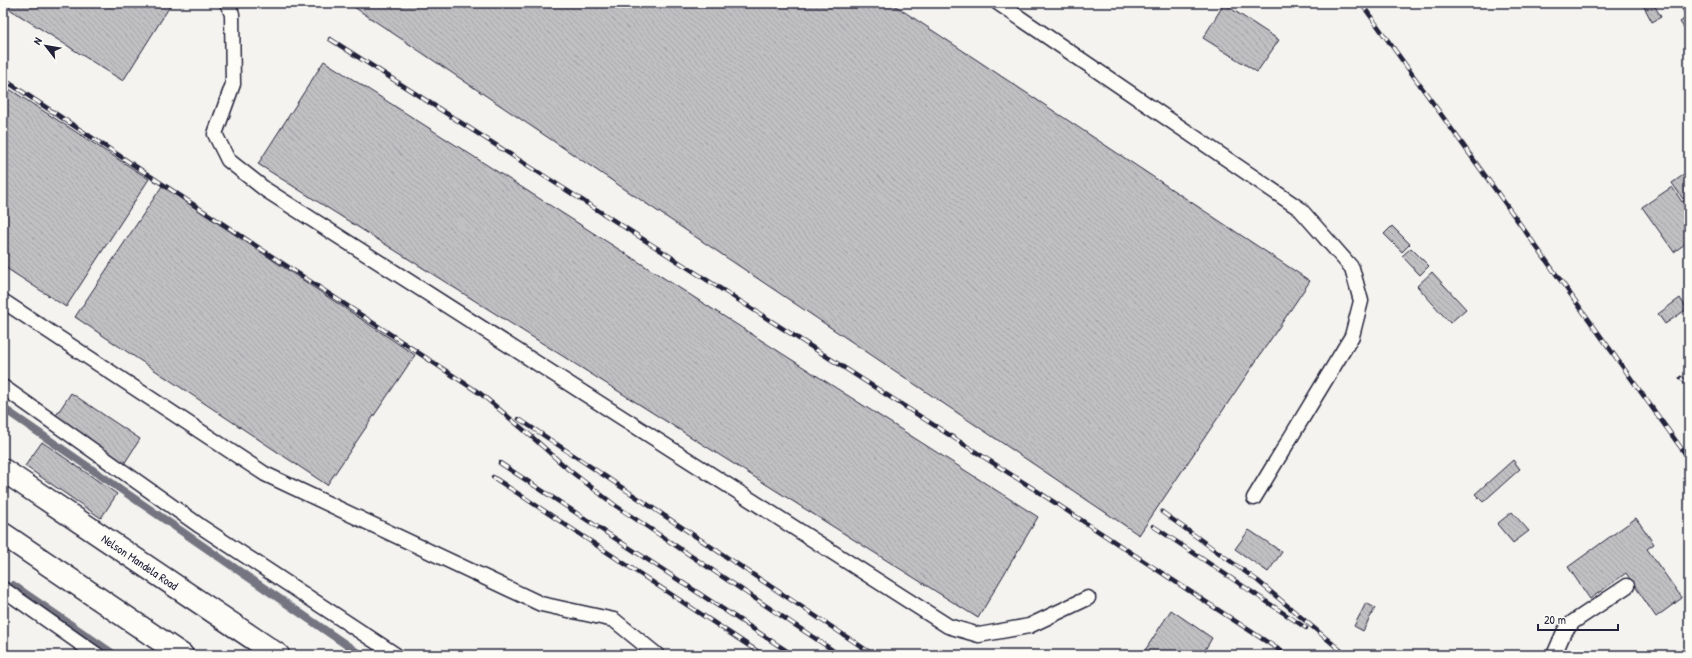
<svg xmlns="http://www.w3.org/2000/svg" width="1692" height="658" viewBox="0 0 1692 658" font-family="'Patrick Hand',sans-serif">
  <defs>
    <pattern id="building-back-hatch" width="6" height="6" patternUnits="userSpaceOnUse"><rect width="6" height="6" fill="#c0bfc2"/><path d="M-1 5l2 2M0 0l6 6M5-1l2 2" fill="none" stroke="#a5a4a8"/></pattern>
  </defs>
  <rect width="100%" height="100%" fill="#f4f3ef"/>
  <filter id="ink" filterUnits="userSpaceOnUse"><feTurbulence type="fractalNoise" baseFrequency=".025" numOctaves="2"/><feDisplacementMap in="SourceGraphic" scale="8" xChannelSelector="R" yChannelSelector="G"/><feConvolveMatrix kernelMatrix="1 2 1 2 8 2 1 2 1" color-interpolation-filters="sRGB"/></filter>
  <g filter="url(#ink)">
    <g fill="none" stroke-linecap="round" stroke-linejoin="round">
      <path stroke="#757582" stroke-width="8" d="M 3,408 L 361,655
        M 13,585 L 115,655"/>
    </g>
    <path fill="url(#building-back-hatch)" stroke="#22223b" d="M 3,3 L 172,3 L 123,81 L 3,5 Z
      M 348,3 L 891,3 L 1310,281 L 1139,535 Z
      M 1642,3 L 1653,3 L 1661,17 L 1652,22 Z
      M 1678,3 L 1689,3 L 1689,35 L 1680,22 L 1687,17 Z
      M 1224,4 L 1279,40 L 1257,72 L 1203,38 Z
      M 324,61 L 1038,517 L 978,618 L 258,164 Z
      M 3,85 L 149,179 L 66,307 L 3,266 Z
      M 1689,171 L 1689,194 L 1683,199 L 1672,183 Z
      M 162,186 L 415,355 L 327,485 L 75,317 Z
      M 1672,187 L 1682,202 L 1684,200 L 1689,206 L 1689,241 L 1674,252 L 1642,207 Z
      M 1392,226 L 1410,244 L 1402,252 L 1384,234 Z
      M 1411,248 L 1429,266 L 1420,275 L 1402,256 Z
      M 1432,272 L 1466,309 L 1450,323 L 1417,286 Z
      M 1680,298 L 1687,309 L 1665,324 L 1658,314 Z
      M 71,393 L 140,439 L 124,464 L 55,417 Z
      M 42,442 L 117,494 L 101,518 L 25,466 Z
      M 1513,460 L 1520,469 L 1483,502 L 1475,494 Z
      M 1512,512 L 1529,531 L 1513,543 L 1497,524 Z
      M 1636,518 L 1654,544 L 1647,549 L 1682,598 L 1656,617 L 1626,573 L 1590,599 L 1568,567 Z
      M 1249,530 L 1282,552 L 1268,572 L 1235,549 Z
      M 1366,603 L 1375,608 L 1363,631 L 1354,626 Z
      M 1171,610 L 1212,638 L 1202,655 L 1142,655 Z"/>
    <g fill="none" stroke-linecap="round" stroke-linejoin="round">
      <defs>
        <path id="service" d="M 227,3 L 232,14 L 233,84 L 215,134 L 228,160 L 266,190 L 948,626 L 979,635 L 1029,626 L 1088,598
          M 998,3 L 1300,209 L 1352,268 L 1361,301 L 1352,336 L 1254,498
          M 3,301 L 265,474 L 541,604 L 614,620 L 657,655
          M 3,387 L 200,526 L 396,655
          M 3,589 L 97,655
          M 1554,655 L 1564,632 L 1573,622 L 1627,586"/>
        <path id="secondary" d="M 3,470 L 278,655
          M 3,534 L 182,655"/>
      </defs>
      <use href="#service" stroke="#22223b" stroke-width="17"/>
      <use href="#secondary" stroke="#22223b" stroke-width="25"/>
      <use href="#service" stroke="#fdfcf7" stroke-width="14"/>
      <use href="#secondary" stroke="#fdfcf7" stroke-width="22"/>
      <defs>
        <path id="rail" d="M 1361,3 L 1689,459
          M 330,39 L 1037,491 L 1287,655
          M 3,79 L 481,394 L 531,436 L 569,470 L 616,506 L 840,655
          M 1681,378 L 1689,385
          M 519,419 L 874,655
          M 500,463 L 793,655
          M 493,477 L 763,655
          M 1162,512 L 1258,581 L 1346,655
          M 1153,526 L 1306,628"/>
      </defs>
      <use href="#rail" stroke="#22223b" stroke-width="4.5"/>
      <use href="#rail" stroke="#fdfcf7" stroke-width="3" stroke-dasharray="9" stroke-linecap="butt"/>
    </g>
  </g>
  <g text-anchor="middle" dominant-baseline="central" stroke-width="3.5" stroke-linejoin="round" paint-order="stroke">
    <g font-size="12" fill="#22223b" stroke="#fdfcf7">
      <text transform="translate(140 562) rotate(34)">Nelson Mandela Road</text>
    </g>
  </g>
  <rect width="1692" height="658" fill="none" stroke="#fdfcf7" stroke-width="16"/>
  <rect x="8" y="8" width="1676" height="642" fill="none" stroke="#22223b" stroke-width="1.5" filter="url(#ink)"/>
  <g transform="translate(46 46) rotate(301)" stroke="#fdfcf7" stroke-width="3" paint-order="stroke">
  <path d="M0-3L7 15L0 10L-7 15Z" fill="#22223b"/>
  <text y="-6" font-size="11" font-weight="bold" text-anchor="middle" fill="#22223b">N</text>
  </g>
  <path d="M1538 624v6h80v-6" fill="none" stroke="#22223b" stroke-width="2"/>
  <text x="1544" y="624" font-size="12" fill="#22223b" stroke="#fdfcf7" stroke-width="3" paint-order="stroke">20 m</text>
</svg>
